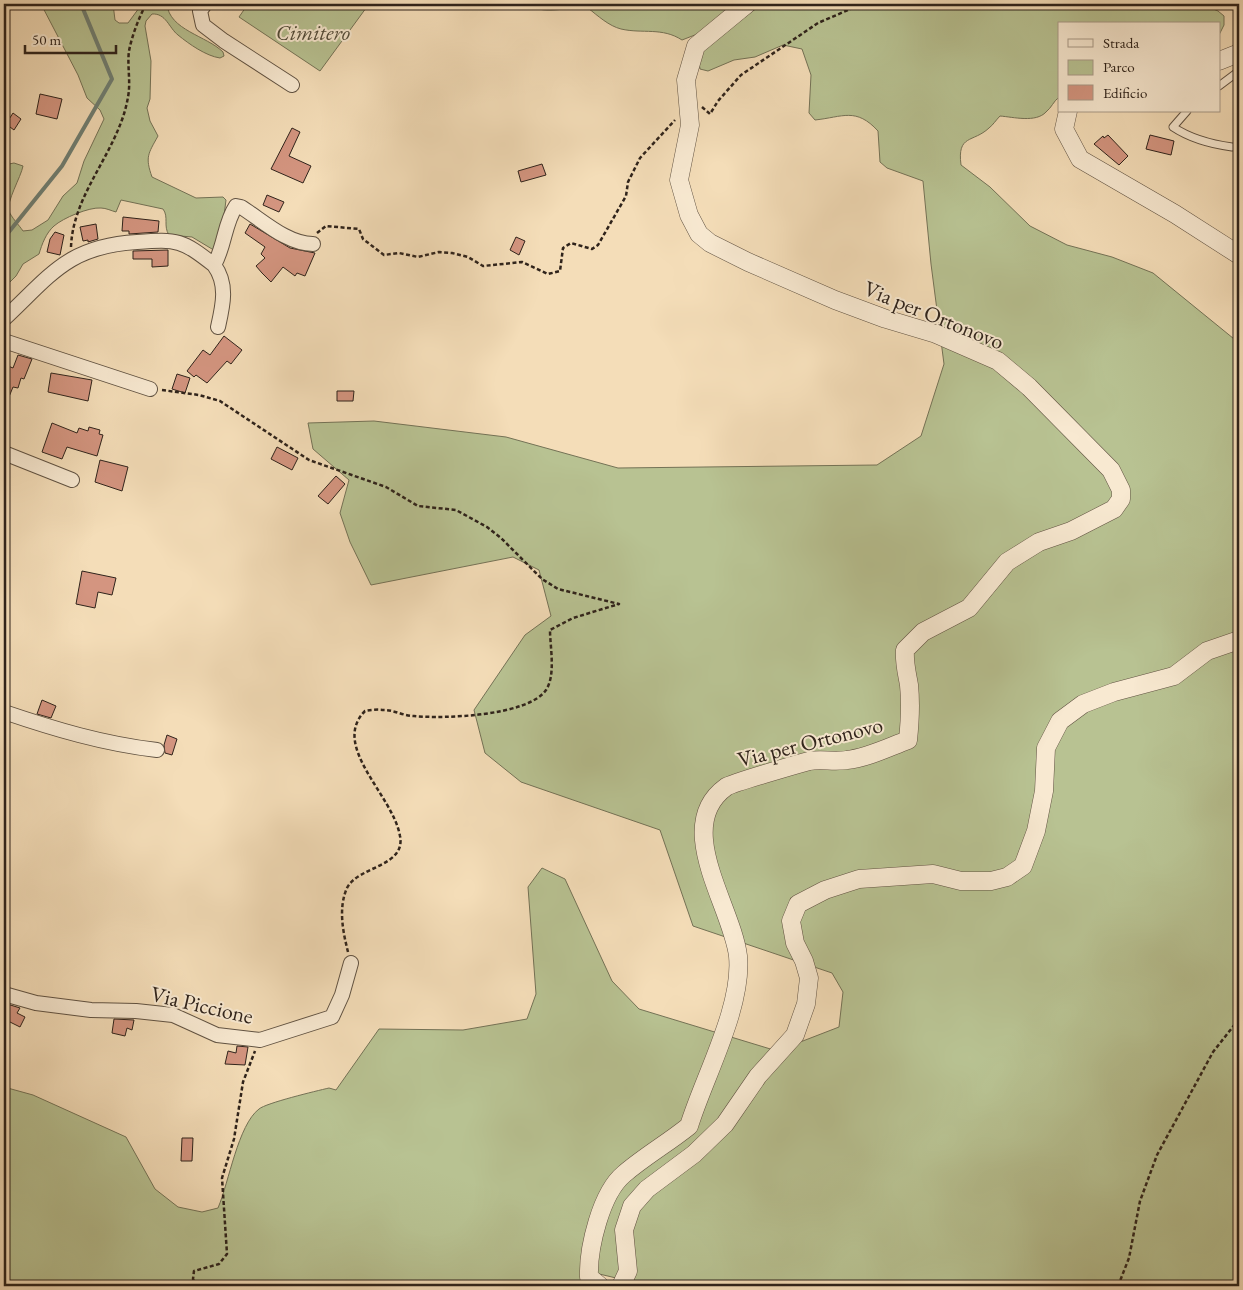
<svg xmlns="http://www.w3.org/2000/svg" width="1243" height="1290" viewBox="0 0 1243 1290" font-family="'EB Garamond',serif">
  <rect width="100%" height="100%" fill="#f4ddb8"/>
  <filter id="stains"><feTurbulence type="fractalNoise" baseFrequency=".004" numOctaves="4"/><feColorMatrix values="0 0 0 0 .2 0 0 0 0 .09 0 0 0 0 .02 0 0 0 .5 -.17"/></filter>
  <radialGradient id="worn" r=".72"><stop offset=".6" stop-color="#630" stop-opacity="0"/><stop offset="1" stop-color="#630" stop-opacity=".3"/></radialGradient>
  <path fill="#b8c292" stroke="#747256" d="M 41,4 L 113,4 L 115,20 L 119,23 L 128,23 L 142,4 L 167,4 C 169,30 207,36 223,52 L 224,56 L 220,58 C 206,56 189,44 178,35 C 169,28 166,13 152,14 L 146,21 L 145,26 L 151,61 L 150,99 L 147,108 L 150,121 L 158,136 C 148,154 145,157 152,177 L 196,198 L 223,197 L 226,200 L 220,247 L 217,252 L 192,237 L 169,235 C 163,226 169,217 163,209 L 121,200 L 116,212 C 112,211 106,208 101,208 C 89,207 63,218 54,226 C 46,233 42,244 39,254 L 23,264 L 16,276 L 4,288 L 4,165 L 14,163 L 23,166 C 21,177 6,202 9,211 C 11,217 19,225 23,231 L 32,230 L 48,220 L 63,196 L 77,183 L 84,161 L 104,119 L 100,110 L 87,98 L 78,75 Z
    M 248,4 L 369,4 L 320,71 L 239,17 Z
    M 527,4 L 737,4 L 700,33 L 682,40 C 662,27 643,34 621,29 C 609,26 598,16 588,8 C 570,6 542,16 527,4 Z
    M 762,4 L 1202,4 L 1218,11 L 1224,16 L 1224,25 L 1219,35 L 1219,24 L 1059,24 L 1059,97 C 1053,102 1052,107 1046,112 C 1036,123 1013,117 1000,116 C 996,120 993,125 989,128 C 973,143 957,134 961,165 L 990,187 L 1030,226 L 1067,245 L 1112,257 L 1153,273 L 1239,343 L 1239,1286 L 634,1286 L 633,1282 L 595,1273 L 568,1286 L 4,1286 L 4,1087 L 33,1095 L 126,1137 L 155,1189 L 178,1207 L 202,1212 L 218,1208 C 229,1182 238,1125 259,1109 C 266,1103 316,1091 329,1088 L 336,1090 L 379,1029 L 463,1030 L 527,1019 L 536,994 L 528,887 L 542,868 L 565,879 L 612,981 L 639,1009 L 777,1051 L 839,1027 L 843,992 L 832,973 L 693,926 L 660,830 L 521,782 L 485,753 L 474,710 L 525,635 L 551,616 L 539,570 L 513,557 L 371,585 L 350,542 L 340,513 L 349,480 L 313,449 L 308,423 L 374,421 L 506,437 L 618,468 L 877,465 L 921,436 L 944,364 L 931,264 L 923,181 L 887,168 L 880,162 L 878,131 C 856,107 843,117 815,120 L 809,113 L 811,75 L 802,49 L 783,45 L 755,57 L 734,60 L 708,71 L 700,69 L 698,56 L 710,44 Z"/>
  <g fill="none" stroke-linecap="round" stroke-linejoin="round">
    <path stroke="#707f73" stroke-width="4" d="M 4,238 L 62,166 L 112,79 L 81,4"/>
  </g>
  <path fill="#d49580" stroke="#2f231b" d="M 40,94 L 62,99 L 57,119 L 36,114 Z
    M 13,113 L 21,119 L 14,130 L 6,124 Z
    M 292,128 L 300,132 L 289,156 L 311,166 L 303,183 L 271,169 Z
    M 1108,135 L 1128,156 L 1119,165 L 1094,144 L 1103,136 L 1104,138 Z
    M 1150,135 L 1174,141 L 1171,155 L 1146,149 Z
    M 542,164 L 546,175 L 521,182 L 518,171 Z
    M 267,195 L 284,202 L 279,212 L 263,205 Z
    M 123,217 L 159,221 L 158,232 L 129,234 L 129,231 L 122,231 Z
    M 96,224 L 98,239 L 88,242 L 88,240 L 83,241 L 80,227 Z
    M 250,224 L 290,248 L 315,253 L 305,276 L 297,273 L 295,276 L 283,267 L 271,282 L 262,273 L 256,266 L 265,258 L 261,254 L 265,247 L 245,233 Z
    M 55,232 L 64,235 L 60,255 L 47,252 L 50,239 Z
    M 516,237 L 525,241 L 519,255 L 510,250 Z
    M 168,250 L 168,266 L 152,267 L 152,259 L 133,259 L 133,251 Z
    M 224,336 L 242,350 L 231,364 L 227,361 L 207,383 L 196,375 L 194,377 L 187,371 L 203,350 L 210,355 Z
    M 18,355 L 32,359 L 24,379 L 21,378 L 18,388 L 13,387 L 4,409 L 4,378 L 8,366 L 13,368 Z
    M 51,373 L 92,380 L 88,401 L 48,392 Z
    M 177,374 L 190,378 L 185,393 L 172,389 Z
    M 337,391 L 354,391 L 353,401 L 337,401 Z
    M 52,423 L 77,433 L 79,428 L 88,431 L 89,427 L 100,430 L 99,434 L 103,435 L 97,456 L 67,447 L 62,459 L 42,452 Z
    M 277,447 L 298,458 L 292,470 L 271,459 Z
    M 100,460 L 128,467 L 122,491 L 95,482 Z
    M 336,476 L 345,484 L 328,504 L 318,496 Z
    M 82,571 L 116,578 L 112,595 L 98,592 L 95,608 L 76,604 Z
    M 42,700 L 56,706 L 51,718 L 37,714 Z
    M 167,735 L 177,739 L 172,755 L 165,753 L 164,745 Z
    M 4,1003 L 20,1008 L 17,1013 L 25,1017 L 20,1027 L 4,1019 Z
    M 114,1019 L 134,1020 L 132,1030 L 127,1028 L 125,1036 L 112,1033 Z
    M 237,1046 L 248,1047 L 245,1065 L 225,1064 L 228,1051 L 236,1053 Z
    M 182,1138 L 193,1138 L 192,1161 L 181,1161 Z"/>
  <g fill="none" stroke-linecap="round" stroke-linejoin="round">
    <defs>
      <path id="service" d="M 1219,86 L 1239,71
        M 1187,111 L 1173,127 C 1191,139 1210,144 1232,147"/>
      <path id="minor" d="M 205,4 L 200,11 L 203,25 L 224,41 L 292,85
        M 214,265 C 228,284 223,305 218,327
        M 4,319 C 51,275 68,246 137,242 C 178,239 182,240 214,265 C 225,246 224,224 236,206 L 241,207 C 262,220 287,244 313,244
        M 4,341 L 150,389
        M 4,453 L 72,480
        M 4,712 C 54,729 104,744 157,750
        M 4,994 L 36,1003 L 91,1010 L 136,1011 L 173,1015 L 217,1035 L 260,1040 L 332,1017 L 342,995 L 351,963"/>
      <path id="tertiary" d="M 1219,61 L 1239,53
        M 1068,111 L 1064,129 L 1080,159 L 1175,214 L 1239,255
        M 600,1286 L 589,1277 C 588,1248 601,1193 624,1174 C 645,1156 668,1143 689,1126 C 704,1077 743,1007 738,956 C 732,906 672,826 726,787 C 732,783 798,764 809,761 C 821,759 835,762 847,760 C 867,758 889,747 908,740 C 910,721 911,704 909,685 C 907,673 904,663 905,650 L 923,632 L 969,608 L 1007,562 L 1039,542 L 1071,531 L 1114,509 L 1121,499 L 1121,490 L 1111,470 L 1029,387 L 998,361 L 936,334 L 886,319 L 835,300 L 748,262 L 710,243 L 699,234 L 689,215 L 679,180 L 690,125 L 686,80 L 696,46 L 747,4
        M 621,1286 L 628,1271 L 624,1230 L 632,1206 L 647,1189 L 694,1154 L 725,1124 L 758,1076 L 795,1035 L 806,1004 L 809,978 L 804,961 L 795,943 L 791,921 L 798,904 L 825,890 L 859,879 L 933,874 L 961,881 L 991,881 L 1007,877 L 1023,866 L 1036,831 L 1044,791 L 1046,748 L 1060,721 L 1083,704 L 1114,692 L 1174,676 L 1207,651 L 1239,640"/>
    </defs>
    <use href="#service" stroke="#605242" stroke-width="9"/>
    <use href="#minor" stroke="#605242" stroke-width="16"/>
    <use href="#tertiary" stroke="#605242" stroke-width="19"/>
    <path stroke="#2f231b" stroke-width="2.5" stroke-dasharray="4 2.5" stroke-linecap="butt" d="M 702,107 L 710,114 L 718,101 L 741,75 L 818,23 L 862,4
      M 317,233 L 326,226 L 359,229 L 363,239 L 384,255 L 399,253 L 418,257 L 439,252 L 452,253 L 468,257 L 483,266 L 522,262 L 548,274 L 560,271 L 563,248 L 571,243 L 592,249 L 598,245 L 626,196 L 628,182 L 640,158 L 675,120
      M 71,247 C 73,192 119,151 128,97 C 131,82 127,66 129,51 C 132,35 139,18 146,4
      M 162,390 L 199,395 L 220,401 L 309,460 L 386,487 L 418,506 L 456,510 L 487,527 L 501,538 L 542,579 L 558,589 L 619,604 L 573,618 L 550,630 C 550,647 556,675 546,690 C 528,716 444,719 414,716 C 404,716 394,710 384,710 C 378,709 371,710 365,711 C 330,746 393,795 400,836 C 406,867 358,866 347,888 C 338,908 343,932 348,952
      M 197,1286 L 193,1279 L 194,1271 L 219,1264 L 227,1254 L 222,1178 L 234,1139 L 243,1082 L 255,1051
      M 1118,1286 L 1129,1258 L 1140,1201 L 1157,1155 L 1213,1052 L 1239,1019"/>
    <use href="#service" stroke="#f8e9d1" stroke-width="7"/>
    <use href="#minor" stroke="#f8e9d1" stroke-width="14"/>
    <use href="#tertiary" stroke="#f8e9d1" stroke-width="18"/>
  </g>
  <g text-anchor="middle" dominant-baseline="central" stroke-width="4" stroke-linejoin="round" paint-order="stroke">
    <g font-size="22" font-style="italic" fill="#514b39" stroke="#f8e9d1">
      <text x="313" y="32">Cimitero</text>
    </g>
    <g font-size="22" fill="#2f231b" stroke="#f8e9d1">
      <text transform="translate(934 315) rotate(22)">Via per Ortonovo</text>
      <text transform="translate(810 742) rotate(-14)">Via per Ortonovo</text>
      <text transform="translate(202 1005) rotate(13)">Via Piccione</text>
    </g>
  </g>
  <rect width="1243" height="1290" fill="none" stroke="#f4ddb8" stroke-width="20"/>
  <rect x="5" y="5" width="1233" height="1280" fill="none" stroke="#2f231b" stroke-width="2.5"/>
  <rect x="10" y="10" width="1223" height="1270" fill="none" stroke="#2f231b"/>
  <rect x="1058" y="22" width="162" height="90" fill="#f8e9d1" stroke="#a89a88"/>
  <rect x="1068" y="39" width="25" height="8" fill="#f8e9d1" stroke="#a89a88"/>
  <text x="1103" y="48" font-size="15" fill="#2f231b">Strada</text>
  <rect x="1068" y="60" width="25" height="15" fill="#b8c292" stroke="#a89a88"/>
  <text x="1103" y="72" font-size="15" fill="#2f231b">Parco</text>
  <rect x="1068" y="85" width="25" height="15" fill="#d49580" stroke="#a89a88"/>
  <text x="1103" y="98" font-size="15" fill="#2f231b">Edificio</text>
  <path d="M25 45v8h91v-8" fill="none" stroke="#2f231b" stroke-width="2.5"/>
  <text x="32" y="45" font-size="15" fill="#2f231b" stroke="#f8e9d1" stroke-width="4" paint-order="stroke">50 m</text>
  <rect width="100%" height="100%" filter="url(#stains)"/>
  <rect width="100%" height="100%" fill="url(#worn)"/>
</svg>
